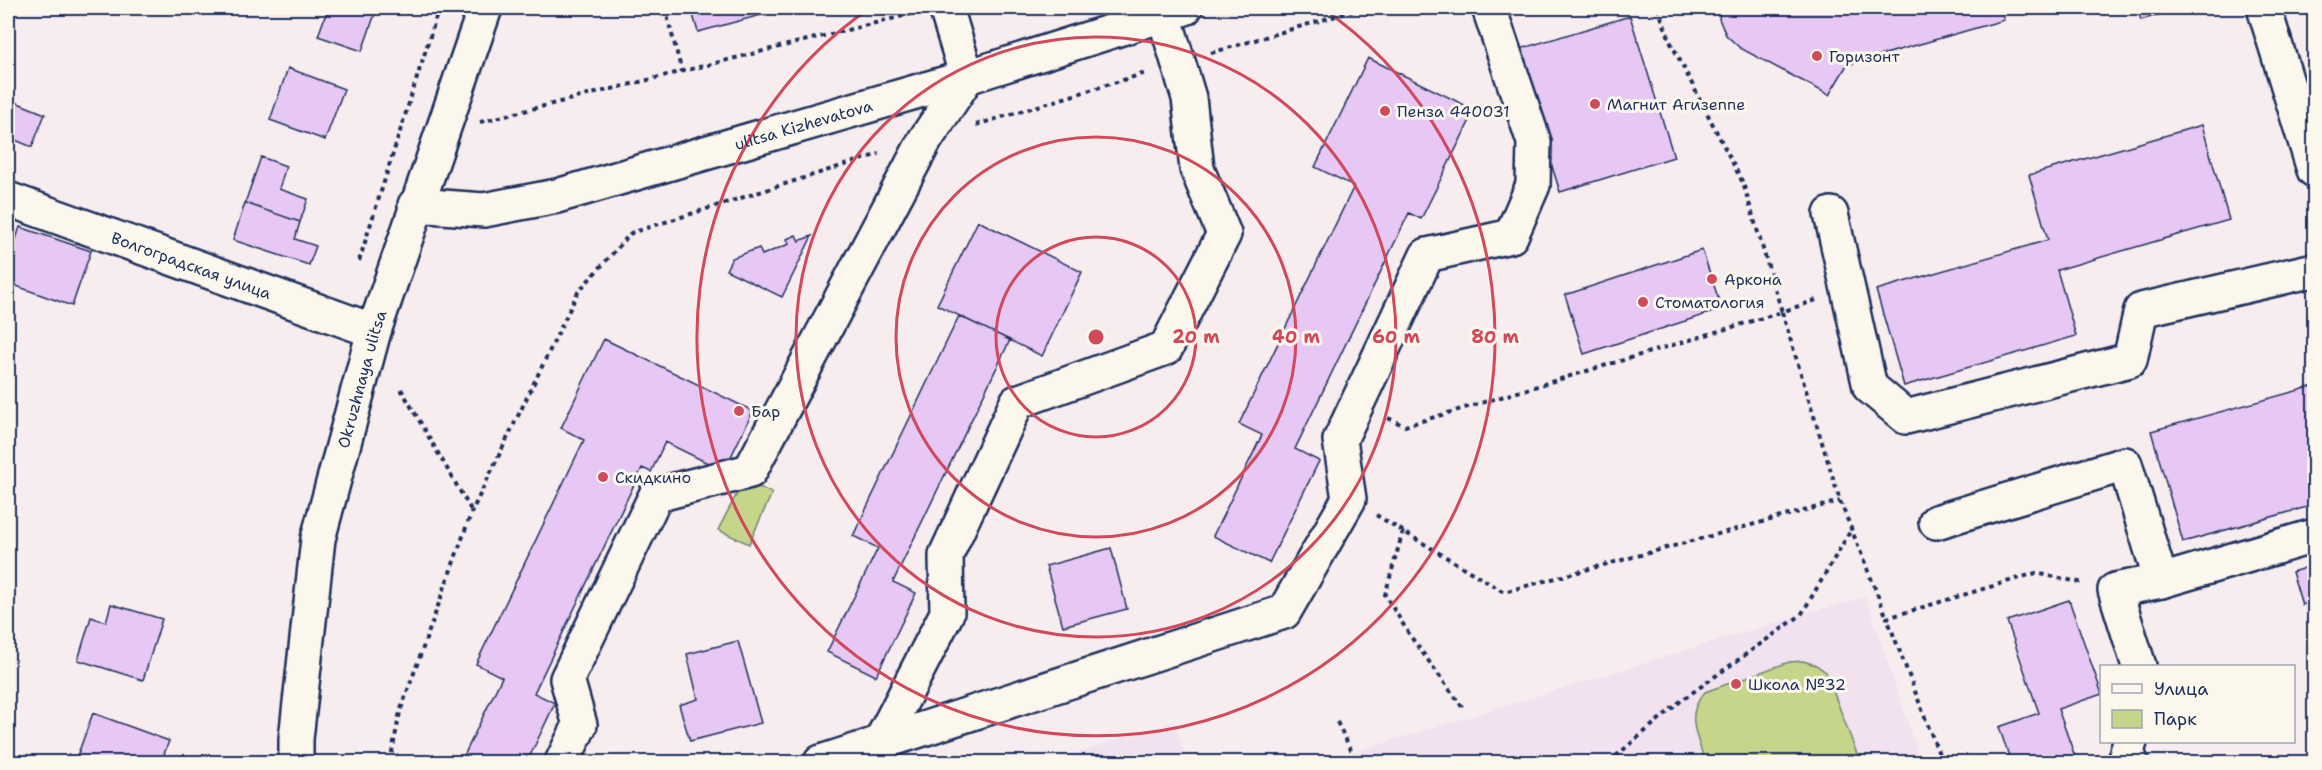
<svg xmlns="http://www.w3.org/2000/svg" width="2322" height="770" viewBox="0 0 2322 770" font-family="'Shantell Sans',sans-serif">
  <rect width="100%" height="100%" fill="#f7edee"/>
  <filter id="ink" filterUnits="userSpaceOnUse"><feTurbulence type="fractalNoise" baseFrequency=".0167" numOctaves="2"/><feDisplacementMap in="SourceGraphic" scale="12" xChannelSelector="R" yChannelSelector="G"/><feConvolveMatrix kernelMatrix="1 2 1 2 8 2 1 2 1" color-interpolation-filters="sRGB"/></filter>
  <g filter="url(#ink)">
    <path fill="#f2e2f0" d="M 1866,597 L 1921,762 L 1322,762 L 1801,615 Z
      M 1174,722 L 1187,762 L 1049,762 Z"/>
    <path fill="#c5d589" stroke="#708274" stroke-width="1.5" d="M 744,480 L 772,493 L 749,544 L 718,530 Z
      M 1803,661 L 1816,665 L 1826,672 L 1860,762 L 1705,762 C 1697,735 1684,715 1705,692 L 1789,662 Z"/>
    <path fill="#e7c7f4" stroke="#1b2f5e" stroke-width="1.5" d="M 328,8 L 377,8 L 362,51 L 318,36 Z
      M 691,8 L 787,8 L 698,32 Z
      M 1721,8 L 2000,8 L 2004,20 L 1847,65 L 1829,95 L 1740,48 L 1726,35 L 1719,19 Z
      M 2137,8 L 2181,8 L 2141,20 Z
      M 1630,16 L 1674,157 L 1560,192 L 1516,50 Z
      M 1368,58 L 1475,110 L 1421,219 L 1409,213 L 1295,449 L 1319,461 L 1269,563 L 1213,536 L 1262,435 L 1239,424 L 1354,186 L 1315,167 Z
      M 288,68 L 344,89 L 325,140 L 270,120 Z
      M 8,99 L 45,114 L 32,147 L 8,137 Z
      M 2202,125 L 2229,220 L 2057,270 L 2076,336 L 1904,386 L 1876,290 L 2048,240 L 2029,175 Z
      M 261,157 L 286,166 L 279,189 L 308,199 L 300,222 L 245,203 Z
      M 245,203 L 300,222 L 295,239 L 316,246 L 309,265 L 233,240 Z
      M 978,221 L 1082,272 L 1042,356 L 937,305 Z
      M 20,227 L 91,251 L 72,306 L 8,283 L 8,263 Z
      M 796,235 L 799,241 L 812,236 L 782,297 L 726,270 L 732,258 L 759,248 L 762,255 L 789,244 L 787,239 Z
      M 1702,250 L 1722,309 L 1584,354 L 1565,295 Z
      M 959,316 L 1010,340 L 893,582 L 916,593 L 876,676 L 827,652 L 878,548 L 853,536 Z
      M 604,339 L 753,411 L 724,471 L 665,442 L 651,472 L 642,468 L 534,693 L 555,703 L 527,762 L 461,762 L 502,677 L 476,664 L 584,440 L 561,428 Z
      M 2314,386 L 2314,505 L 2183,542 L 2151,431 Z
      M 1111,548 L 1127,609 L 1063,626 L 1046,566 Z
      M 2314,565 L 2314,601 L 2302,605 L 2292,572 Z
      M 2069,600 L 2102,694 L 2058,709 L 2077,762 L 2011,762 L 1999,727 L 2039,713 L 2007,621 Z
      M 111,604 L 162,619 L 143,680 L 78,660 L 91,617 L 106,622 Z
      M 738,641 L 761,723 L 690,741 L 679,705 L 698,699 L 687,654 Z
      M 93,713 L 169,741 L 161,762 L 75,762 Z"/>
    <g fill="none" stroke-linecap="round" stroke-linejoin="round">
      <defs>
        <g id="minor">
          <path d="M 2264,8 L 2314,170"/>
          <path id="s1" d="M 8,199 L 374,331"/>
          <path d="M 1831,214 L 1870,387 L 1906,417 L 2130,360 L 2141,310 L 2314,270"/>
          <path d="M 1936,522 L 2125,464 L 2161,581"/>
          <path d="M 2139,666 L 2115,590 L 2161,581 L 2314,536"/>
          <path d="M 2130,742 L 2127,751 L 2131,762"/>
          <path d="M 879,745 L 947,613 L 946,555 L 1017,402 L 1166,348 L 1224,234 L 1197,169 L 1189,98 L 1164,15"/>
          <path d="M 562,762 L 580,725 L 567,679 L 656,495 L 750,471 L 925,140 L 967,77 L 946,8"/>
          <path d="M 821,762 L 1284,612 L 1349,499 L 1340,440 L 1427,255 L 1511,236 L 1533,185 L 1534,142 L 1489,8"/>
        </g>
        <g id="major">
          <path id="s2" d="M 415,205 L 484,210 L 557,196 L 967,77 L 1185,8"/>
          <path id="s3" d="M 296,762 L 296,739 L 318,539 L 374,331 L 485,8"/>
        </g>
      </defs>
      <use href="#minor" stroke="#1b2f5e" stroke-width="38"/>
      <use href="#major" stroke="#1b2f5e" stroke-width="38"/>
      <path stroke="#1b2f5e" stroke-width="4" stroke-dasharray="4.5 4.5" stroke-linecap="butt" d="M 665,8 L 682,72
        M 1211,53 L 1363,8
        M 480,122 L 915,13
        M 976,125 L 1146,73
        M 359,261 L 439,8
        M 1816,300 L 1782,312 L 1840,501 L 1887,618
        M 401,389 L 471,510
        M 1388,418 L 1405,426 L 1782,312 L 1743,183 L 1671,43 L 1658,8
        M 1376,515 L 1504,592 L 1840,501
        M 1403,531 L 1385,595 L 1411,637 L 1463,708
        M 1337,722 L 1357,762
        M 390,762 L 400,712 L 472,511 L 578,292 L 631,233 L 879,154
        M 1609,762 L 1682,700 L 1801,615 L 1851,530
        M 1942,762 L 1887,618 L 2036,573 L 2083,583"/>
      <use href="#minor" stroke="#fbf7ec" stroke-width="33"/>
      <use href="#major" stroke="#fbf7ec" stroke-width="33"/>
    </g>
  </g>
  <g fill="none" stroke="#d1495b" stroke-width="3">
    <circle cx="1096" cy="337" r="100"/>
    <circle cx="1096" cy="337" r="200"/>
    <circle cx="1096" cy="337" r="300"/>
    <path d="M1322 8A399 399 0 1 1 870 8"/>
  </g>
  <g fill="#d1495b" stroke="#fbf7ec" stroke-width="2">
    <circle cx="1817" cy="56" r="6"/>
    <circle cx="1595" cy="104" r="6"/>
    <circle cx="1385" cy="111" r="6"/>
    <circle cx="1712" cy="279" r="6"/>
    <circle cx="1643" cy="302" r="6"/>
    <circle cx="739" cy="411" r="6"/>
    <circle cx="603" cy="477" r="6"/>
    <circle cx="1736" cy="684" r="6"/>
  </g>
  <g text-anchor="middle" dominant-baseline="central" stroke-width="6" stroke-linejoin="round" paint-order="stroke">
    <g font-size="16" fill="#1b2f5e" stroke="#fbf7ec" text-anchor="start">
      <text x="1829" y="56">Горизонт</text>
      <text x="1607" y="104">Магнит Агизеппе</text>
      <text x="1397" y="111">Пенза 440031</text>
      <text x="1724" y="279">Аркона</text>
      <text x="1655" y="302">Стоматология</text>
      <text x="751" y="411">Бар</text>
      <text x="615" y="477">Скидкино</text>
      <text x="1748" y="684">Школа №32</text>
    </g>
    <g font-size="16" fill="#1b2f5e" stroke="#fbf7ec">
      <text stroke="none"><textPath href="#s2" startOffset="400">ulitsa Kizhevatova</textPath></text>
      <text stroke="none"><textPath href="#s1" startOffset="195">Волгоградская улица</textPath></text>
      <text stroke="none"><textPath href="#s3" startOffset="390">Okruzhnaya ulitsa</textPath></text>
    </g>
  </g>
  <circle cx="1096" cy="337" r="9" fill="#d1495b" stroke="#fbf7ec" stroke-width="3"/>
  <g font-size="18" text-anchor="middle" font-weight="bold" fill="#d1495b" stroke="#fbf7ec" stroke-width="6" stroke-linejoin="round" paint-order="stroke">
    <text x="1196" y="343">20 m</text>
    <text x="1296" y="343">40 m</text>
    <text x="1396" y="343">60 m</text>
    <text x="1495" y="343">80 m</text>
  </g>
  <rect width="2322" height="770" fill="none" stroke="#fbf7ec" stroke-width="30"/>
  <rect x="15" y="15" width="2292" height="740" fill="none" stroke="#1b2f5e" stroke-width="2" filter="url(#ink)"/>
  <rect x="2100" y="665" width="195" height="78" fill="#fbf7ec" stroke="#a1a7b3" stroke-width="1.5"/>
  <rect x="2112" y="684" width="30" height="9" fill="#fbf7ec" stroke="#a1a7b3" stroke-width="1.5"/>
  <text x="2154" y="695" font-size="18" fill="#1b2f5e">Улица</text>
  <rect x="2112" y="710" width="30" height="18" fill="#c5d589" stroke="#a1a7b3" stroke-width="1.5"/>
  <text x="2154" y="725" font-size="18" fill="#1b2f5e">Парк</text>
</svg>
